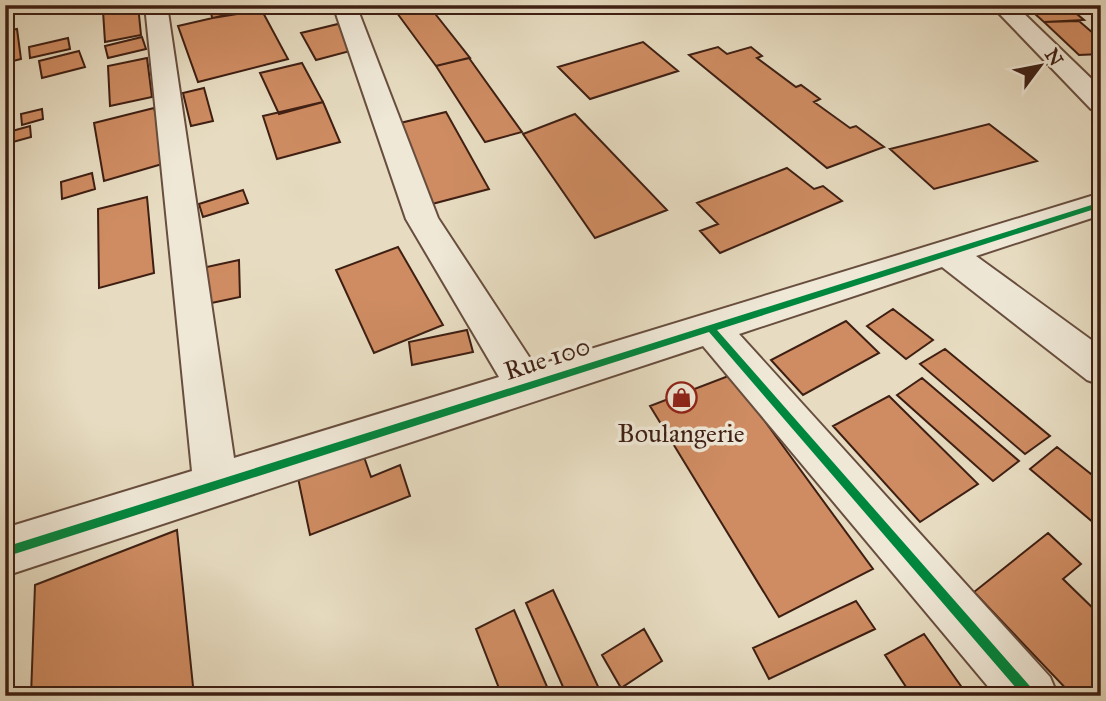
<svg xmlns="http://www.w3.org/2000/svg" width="1106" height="701" viewBox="0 0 1106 701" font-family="'IM FELL Great Primer',serif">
  <rect width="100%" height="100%" fill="#e7dcc1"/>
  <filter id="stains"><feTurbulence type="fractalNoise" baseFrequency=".00286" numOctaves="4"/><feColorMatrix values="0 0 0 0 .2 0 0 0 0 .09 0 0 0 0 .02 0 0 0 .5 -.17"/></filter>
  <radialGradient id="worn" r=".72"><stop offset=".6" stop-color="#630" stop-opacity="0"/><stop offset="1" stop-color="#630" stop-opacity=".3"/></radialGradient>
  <path fill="#cf8c62" stroke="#3e1f13" stroke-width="2" d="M 138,5 L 141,35 L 105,42 L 103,11 Z
    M 210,5 L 249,5 L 250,12 L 212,18 Z
    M 1025,5 L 1066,5 L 1084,20 L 1044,22 Z
    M 429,6 L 470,58 L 436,66 L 397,13 Z
    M 260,7 L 288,59 L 198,82 L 178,26 Z
    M 1079,21 L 1101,40 L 1101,54 L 1079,55 L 1044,22 Z
    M 338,24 L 354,50 L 316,60 L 301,33 Z
    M 17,29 L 21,59 L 5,63 L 5,31 Z
    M 142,37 L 146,49 L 108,58 L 105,46 Z
    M 68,38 L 70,49 L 30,58 L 29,47 Z
    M 643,42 L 678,71 L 590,99 L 558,67 Z
    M 718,47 L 727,54 L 751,47 L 762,56 L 757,58 L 796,87 L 801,85 L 820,99 L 814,102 L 850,128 L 856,126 L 884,147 L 827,168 L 689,55 Z
    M 79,51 L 85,67 L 42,78 L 39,61 Z
    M 147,58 L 152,97 L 110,106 L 108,66 Z
    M 469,58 L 522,132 L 485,142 L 436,66 Z
    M 302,63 L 323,102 L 279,114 L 260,73 Z
    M 204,88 L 213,121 L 191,126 L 183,93 Z
    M 323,102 L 340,142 L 277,159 L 263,116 Z
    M 154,108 L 169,162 L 104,181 L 94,123 Z
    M 42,109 L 43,119 L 22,125 L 21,114 Z
    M 446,112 L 489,189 L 432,204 L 396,124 Z
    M 575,114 L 667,210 L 595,238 L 523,134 Z
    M 989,124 L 1037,161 L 934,189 L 890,149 Z
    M 30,126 L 31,137 L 13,142 L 12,131 Z
    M 787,168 L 814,189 L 823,186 L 842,201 L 720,253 L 700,231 L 718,224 L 697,203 Z
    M 92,173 L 95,189 L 62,199 L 61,182 Z
    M 243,190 L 248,203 L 203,217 L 199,204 Z
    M 147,197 L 154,273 L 99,288 L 98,209 Z
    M 398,247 L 443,325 L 374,353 L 336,270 Z
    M 239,260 L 240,297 L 202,305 L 202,268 Z
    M 893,309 L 933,340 L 906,359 L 867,326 Z
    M 846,321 L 879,353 L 803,395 L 771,360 Z
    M 467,330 L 473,352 L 412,365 L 409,342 Z
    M 945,349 L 1050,436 L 1025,454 L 920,364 Z
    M 731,375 L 873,569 L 779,617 L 650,406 Z
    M 922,378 L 1019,461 L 993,481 L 897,395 Z
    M 889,396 L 978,484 L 920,522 L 833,426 Z
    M 1057,447 L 1101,482 L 1101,529 L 1030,469 Z
    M 363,454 L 371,477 L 400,465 L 410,496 L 310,535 L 298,478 Z
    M 177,530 L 194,696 L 31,696 L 35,585 Z
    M 1048,533 L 1081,564 L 1063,579 L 1101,616 L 1101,696 L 1073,696 L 974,592 Z
    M 553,590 L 602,695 L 601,696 L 567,696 L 526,603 Z
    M 856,601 L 875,629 L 769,679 L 753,648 Z
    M 514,610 L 551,696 L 502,696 L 476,629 Z
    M 644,629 L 662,661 L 621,688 L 602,655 Z
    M 924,634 L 968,696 L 912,696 L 885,655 Z"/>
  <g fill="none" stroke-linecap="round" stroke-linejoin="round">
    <defs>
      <path id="street" d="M 145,5 L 167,5 L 234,458 L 499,377 L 406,219 L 333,5 L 356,5 L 438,218 L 535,366 L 1101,193 L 1101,215 L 976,256 L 1101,347 L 1101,385 L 1087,380 L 942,267 L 739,334 L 1050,677 L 1058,696 L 996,696 L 703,346 L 5,576 L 5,528 L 192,471 Z
        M 991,5 L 1015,5 L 1101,88 L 1101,111 L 1091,109 Z"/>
    </defs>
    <use href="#street" stroke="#684e3e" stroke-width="4"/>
    <use href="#street" fill="#efe8d7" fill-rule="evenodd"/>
    <defs>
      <path id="cycleway" d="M 1101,202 L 1101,207 L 717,330 L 1035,692 L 1037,696 L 1023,696 L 709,332 L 5,557 L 5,547 Z"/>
    </defs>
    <use href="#cycleway" stroke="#efe8d7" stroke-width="4"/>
    <use href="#cycleway" fill="#00873e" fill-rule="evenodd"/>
  </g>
  <defs>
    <symbol id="shop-ring" viewBox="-11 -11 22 22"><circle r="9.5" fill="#efe8d7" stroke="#8f2418" stroke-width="1.5"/><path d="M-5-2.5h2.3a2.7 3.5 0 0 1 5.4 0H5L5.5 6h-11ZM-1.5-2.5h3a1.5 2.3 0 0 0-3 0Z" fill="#8f2418"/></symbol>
  </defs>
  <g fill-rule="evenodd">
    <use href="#shop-ring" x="664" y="380" width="35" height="35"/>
  </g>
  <g text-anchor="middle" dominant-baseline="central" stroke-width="7" stroke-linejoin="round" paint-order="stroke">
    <g font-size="26" fill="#3e1f13" stroke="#efe8d7">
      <text transform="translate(547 358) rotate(-18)">Rue 100</text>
    </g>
    <g font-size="26" fill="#3e1f13" stroke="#efe8d7">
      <text x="681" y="433">Boulangerie</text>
    </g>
  </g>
  <rect width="1106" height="701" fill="none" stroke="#e7dcc1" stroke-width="28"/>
  <rect x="7" y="7" width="1092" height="687" fill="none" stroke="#3e1f13" stroke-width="3.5"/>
  <rect x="14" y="14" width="1078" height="673" fill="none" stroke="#3e1f13" stroke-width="2"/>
  <g transform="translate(1040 66) rotate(58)" stroke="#efe8d7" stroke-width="5" paint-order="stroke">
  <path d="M0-5L12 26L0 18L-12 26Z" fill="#3e1f13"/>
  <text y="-10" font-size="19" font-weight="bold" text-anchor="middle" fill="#3e1f13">N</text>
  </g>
  <rect width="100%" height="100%" filter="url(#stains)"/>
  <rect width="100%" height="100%" fill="url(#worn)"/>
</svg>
